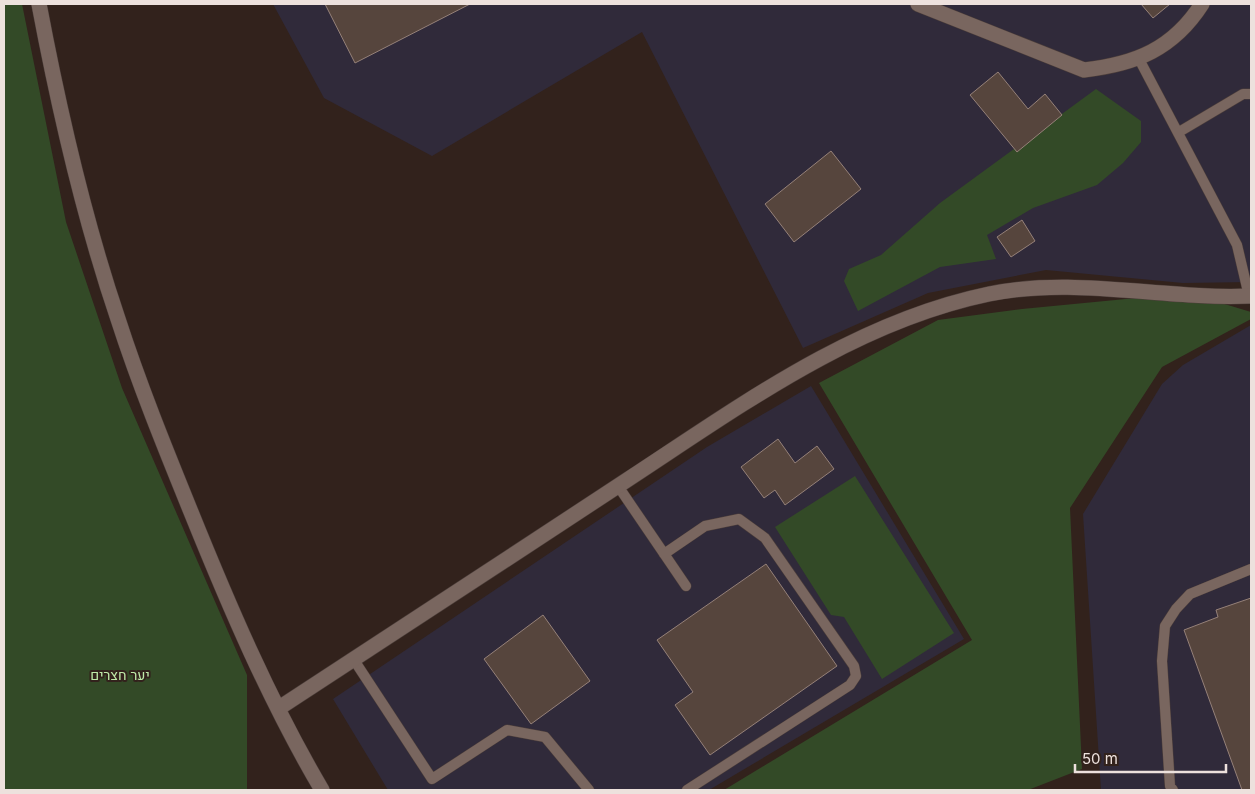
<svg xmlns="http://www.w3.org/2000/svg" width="1255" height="794" viewBox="0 0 1255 794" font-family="Inter,Heebo,sans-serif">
  <rect width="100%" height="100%" fill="#32221c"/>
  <path fill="#302a3a" d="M 273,4 L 1251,4 L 1251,282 L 1183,283 L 1046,270 L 928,293 L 803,348 L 642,32 L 432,156 L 324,98 Z
    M 1251,325 L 1251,790 L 1101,790 L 1083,514 L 1162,384 L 1183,365 Z
    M 811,386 L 964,639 L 709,790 L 388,790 L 333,699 L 707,447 Z"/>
  <path fill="#334a27" d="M 4,4 L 22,4 L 66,222 L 122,388 L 247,675 L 247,790 L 4,790 Z
    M 1096,89 L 1141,121 L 1141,142 L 1123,163 L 1097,185 L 1033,208 L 987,235 L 996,259 L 940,267 L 858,311 L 844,281 L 849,269 L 881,255 L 940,203 Z
    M 1188,293 L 1251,312 L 1251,319 L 1162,367 L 1070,508 L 1082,769 L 1028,790 L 724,790 L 972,640 L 819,383 L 938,320 L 1022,309 Z
    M 855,476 L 954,633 L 882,679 L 844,617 L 831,615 L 775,527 Z"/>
  <path fill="#56453d" stroke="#958179" d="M 325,4 L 470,4 L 355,63 Z
    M 1141,4 L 1170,4 L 1153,18 Z
    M 998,72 L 1028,109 L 1045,94 L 1062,115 L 1017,152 L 970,95 Z
    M 831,151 L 861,189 L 794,242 L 765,204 Z
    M 1022,220 L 1035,241 L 1011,257 L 997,237 Z
    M 778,439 L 795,463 L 817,446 L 834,469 L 785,505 L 775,490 L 764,498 L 741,467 Z
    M 766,564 L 837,666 L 710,755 L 675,705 L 693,692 L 657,640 Z
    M 1251,598 L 1251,790 L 1242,790 L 1184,630 L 1218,617 L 1216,610 Z
    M 543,615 L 590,681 L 531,724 L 484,659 Z"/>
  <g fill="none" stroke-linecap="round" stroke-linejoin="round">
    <defs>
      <path id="lane" d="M 1139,59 L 1237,245 L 1249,296
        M 1179,132 L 1243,94 L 1251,94
        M 618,486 L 686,586
        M 664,554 L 705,526 L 739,519 L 765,538 L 854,666 L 856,676 L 850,685 L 687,790
        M 354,660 L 432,779 L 507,730 L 545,737 L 589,790
        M 1173,790 L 1170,786 L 1162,661 L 1165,626 L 1176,609 L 1190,594 L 1251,569"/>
      <path id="street" d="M 39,4 C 59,110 83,216 118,319 C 139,384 165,448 191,512 C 229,606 270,702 322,790
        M 918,4 L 1084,70 C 1136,64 1173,49 1202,4
        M 279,708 C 395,633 511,556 627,480 C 740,406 854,322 989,294 C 1076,276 1164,300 1251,296"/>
    </defs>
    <use href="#lane" stroke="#4c3e3a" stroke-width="11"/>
    <use href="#street" stroke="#4c3e3a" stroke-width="16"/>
    <use href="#lane" stroke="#79665f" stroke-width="10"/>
    <use href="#street" stroke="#79665f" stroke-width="15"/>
  </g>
  <g text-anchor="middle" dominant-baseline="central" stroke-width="4" stroke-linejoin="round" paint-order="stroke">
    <g font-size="14" fill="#bee9a8" stroke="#32221c">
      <text x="120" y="674">יער חצרים</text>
    </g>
  </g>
  <rect width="1255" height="794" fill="none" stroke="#ede1dd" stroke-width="10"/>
  <path d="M1075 764v8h151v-8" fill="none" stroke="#ede1dd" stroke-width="2.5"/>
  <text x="1082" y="764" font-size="15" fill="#ede1dd" stroke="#32221c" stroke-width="4" paint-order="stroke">50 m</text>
</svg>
